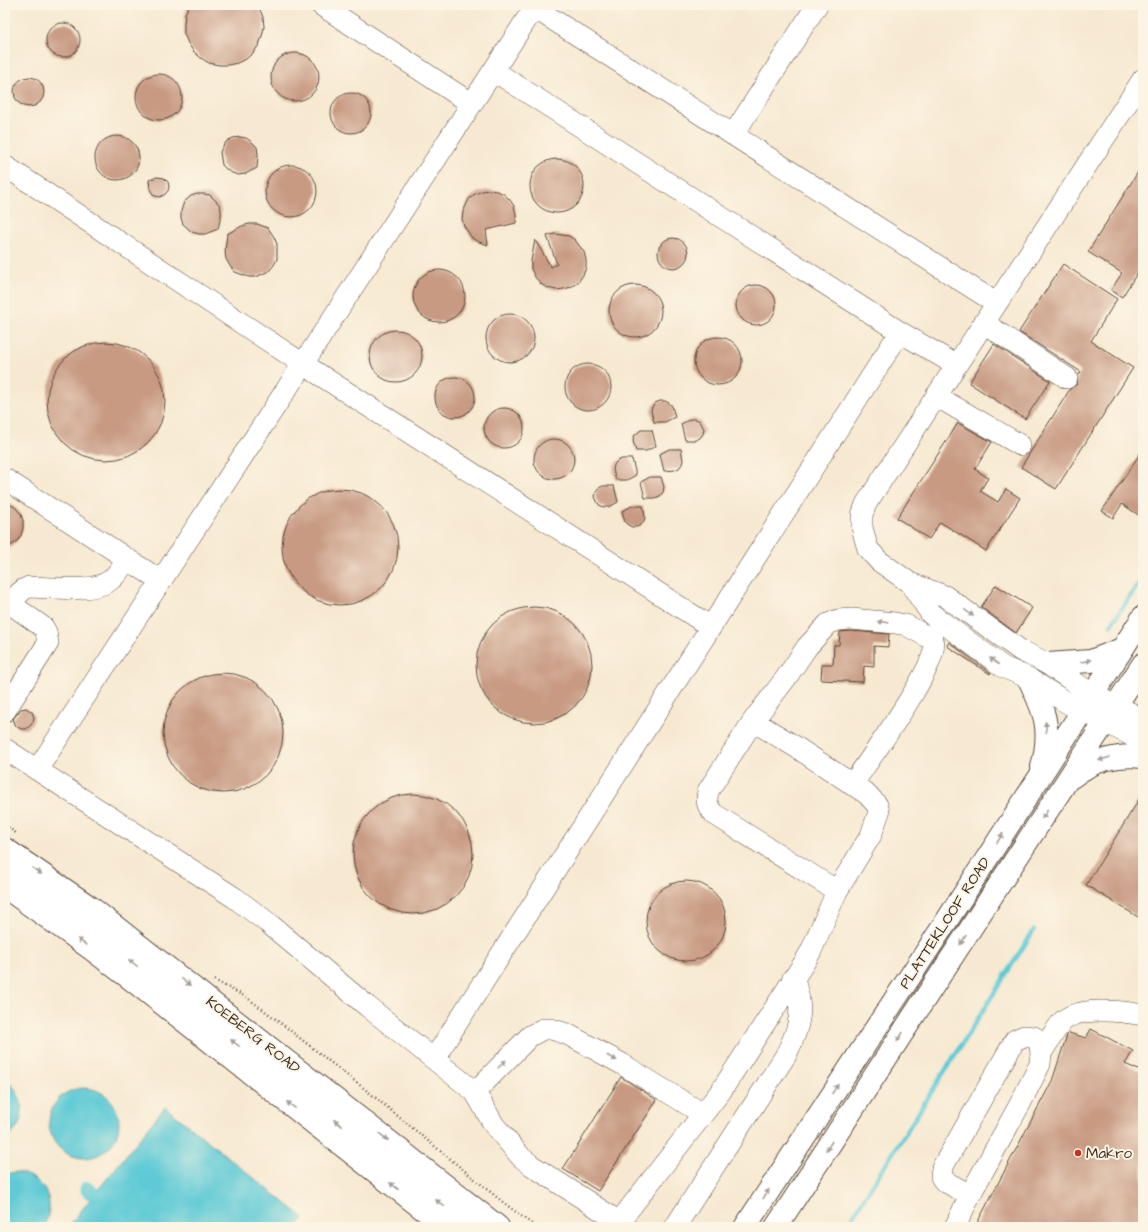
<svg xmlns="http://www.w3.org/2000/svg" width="1148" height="1232" viewBox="0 0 1148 1232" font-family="'Architects Daughter',sans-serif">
  <rect width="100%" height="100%" fill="#fcf5e5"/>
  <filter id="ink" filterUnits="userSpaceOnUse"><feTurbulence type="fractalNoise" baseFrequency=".025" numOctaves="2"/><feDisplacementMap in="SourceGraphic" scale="8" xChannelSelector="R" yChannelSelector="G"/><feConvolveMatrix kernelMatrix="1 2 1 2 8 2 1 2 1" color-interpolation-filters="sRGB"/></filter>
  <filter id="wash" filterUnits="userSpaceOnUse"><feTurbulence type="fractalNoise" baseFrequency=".012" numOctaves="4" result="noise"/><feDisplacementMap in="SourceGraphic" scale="16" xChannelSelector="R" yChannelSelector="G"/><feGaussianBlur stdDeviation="0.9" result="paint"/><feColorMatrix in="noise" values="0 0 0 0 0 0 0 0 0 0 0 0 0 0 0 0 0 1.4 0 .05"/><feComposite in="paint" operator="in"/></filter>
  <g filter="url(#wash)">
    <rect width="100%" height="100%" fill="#f7e9d1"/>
    <path fill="#5ecad5" stroke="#4c7a7a" d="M 5,1079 C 26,1094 29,1125 5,1139 Z
      M49 1123a35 35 0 1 1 70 0a35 35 0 1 1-70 0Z
      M 165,1107 L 304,1218 L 296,1227 L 68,1227 Z
      M 16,1172 C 44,1177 58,1201 43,1227 L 5,1227 L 5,1174 Z"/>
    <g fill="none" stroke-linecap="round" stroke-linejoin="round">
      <path stroke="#5ecad5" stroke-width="4.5" d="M 1111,625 L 1143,577
        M 846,1227 L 1034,930"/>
      <path stroke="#5ecad5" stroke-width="15" d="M 87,1189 L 134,1227"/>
    </g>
    <g id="blocks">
      <path fill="#c89a82" d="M 189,5 L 258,5 L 263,17 L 264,27 L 262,36 L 259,45 L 253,53 L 246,59 L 237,63 L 228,65 L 219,65 L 209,63 L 201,58 L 193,51 L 188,43 L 184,34 L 184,24 L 185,14 Z
        M46 40a17 17 0 1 1 34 0a17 17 0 1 1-34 0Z
        M271 77a24 24 0 1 1 48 0a24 24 0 1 1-48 0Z
        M136 97a23 23 0 1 1 46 0a23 23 0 1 1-46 0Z
        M14 92a15 15 0 1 1 30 0a15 15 0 1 1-30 0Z
        M331 113a20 20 0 1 1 40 0a20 20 0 1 1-40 0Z
        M95 158a22 22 0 1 1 44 0a22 22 0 1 1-44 0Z
        M 240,137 L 246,138 L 252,142 L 257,147 L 258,154 L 257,168 L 245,174 L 238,175 L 232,173 L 227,170 L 222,165 L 220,152 L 223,146 L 227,141 L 233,138 Z
        M530 186a27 27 0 1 1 54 0a27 27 0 1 1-54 0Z
        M 1143,164 L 1143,264 L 1122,297 L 1111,290 L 1122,273 L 1088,252 Z
        M265 191a26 26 0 1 1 52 0a26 26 0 1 1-52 0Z
        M 157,177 L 164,178 L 168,182 L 169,187 L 168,191 L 164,195 L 160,197 L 155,196 L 152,193 L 150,189 L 149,180 Z
        M 489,190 L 497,191 L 504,194 L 510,200 L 514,206 L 516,214 L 516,223 L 486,230 L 488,245 L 479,242 L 472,238 L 464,226 L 462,219 L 463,212 L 469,199 L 475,194 L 482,191 Z
        M 197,194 L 204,194 L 210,195 L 219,204 L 221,210 L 221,216 L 218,229 L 205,234 L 199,234 L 192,232 L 183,224 L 181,218 L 181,211 L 184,202 L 191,196 Z
        M 249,224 L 257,224 L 268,228 L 274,237 L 277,244 L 277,259 L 274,265 L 269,271 L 256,277 L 249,277 L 235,272 L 230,266 L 226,259 L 225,251 L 227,234 L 242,226 Z
        M 555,234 L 569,236 L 575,240 L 584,252 L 586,260 L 586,268 L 583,275 L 578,282 L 571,287 L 564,289 L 556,290 L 548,288 L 541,284 L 535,277 L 531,269 L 531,261 L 535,240 L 551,267 L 557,264 L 547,236 Z
        M658 253a15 15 0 1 1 30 0a15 15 0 1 1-30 0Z
        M 1063,264 L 1117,299 L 1091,341 L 1133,368 L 1056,489 L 1021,467 L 1070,389 L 1077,384 L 1078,376 L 1081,372 L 1019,332 Z
        M413 296a26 26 0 1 1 52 0a26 26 0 1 1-52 0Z
        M609 311a26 26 0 1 1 52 0a26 26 0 1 1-52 0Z
        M736 305a20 20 0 1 1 40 0a20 20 0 1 1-40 0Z
        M486 338a24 24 0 1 1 48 0a24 24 0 1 1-48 0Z
        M370 356a26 26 0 1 1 52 0a26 26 0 1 1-52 0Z
        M694 361a24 24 0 1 1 48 0a24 24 0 1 1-48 0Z
        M47 401a59 59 0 1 1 118 0a59 59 0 1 1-118 0Z
        M 994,344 L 1050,381 L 1025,419 L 969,383 Z
        M565 387a23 23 0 1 1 46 0a23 23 0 1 1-46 0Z
        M435 397a20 20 0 1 1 40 0a20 20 0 1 1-40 0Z
        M 660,401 L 665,401 L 669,403 L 672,406 L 675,417 L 665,422 L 654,422 L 651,411 L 652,407 L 655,403 Z
        M484 428a20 20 0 1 1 40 0a20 20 0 1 1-40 0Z
        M 691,419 L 696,419 L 700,421 L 704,429 L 703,434 L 700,438 L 696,440 L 685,440 L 681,424 Z
        M 958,423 L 992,442 L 975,469 L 988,478 L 980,491 L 998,502 L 1006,489 L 1020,498 L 986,551 L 940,522 L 929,539 L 897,518 Z
        M 641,430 L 652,430 L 656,446 L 646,451 L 636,451 L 633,441 L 634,436 Z
        M534 459a20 20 0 1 1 40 0a20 20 0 1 1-40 0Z
        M 669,449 L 681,449 L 683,460 L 682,464 L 679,468 L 675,470 L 664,471 L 660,454 Z
        M 1143,449 L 1143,518 L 1122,504 L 1113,518 L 1102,511 Z
        M 622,459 L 632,459 L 636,475 L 627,480 L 616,480 L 613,470 L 614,465 L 617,461 Z
        M 650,477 L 661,477 L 664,487 L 663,492 L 660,496 L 655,498 L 645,498 L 641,482 Z
        M 603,486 L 614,486 L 618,502 L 609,507 L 604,507 L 599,505 L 595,497 L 596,492 L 599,488 Z
        M282 547a58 58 0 1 1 116 0a58 58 0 1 1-116 0Z
        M 5,501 L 16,508 L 21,514 L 23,521 L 23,528 L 21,535 L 17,541 L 5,550 Z
        M 632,506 L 643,506 L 645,517 L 644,521 L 641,525 L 637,527 L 632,527 L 628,525 L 625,522 L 622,511 Z
        M 996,585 L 1032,608 L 1016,633 L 981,607 Z
        M476 665a58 58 0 1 1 116 0a58 58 0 1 1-116 0Z
        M 851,631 L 889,634 L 888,647 L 874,646 L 874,667 L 864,666 L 863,682 L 821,680 L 822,664 L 833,664 L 834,645 L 839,645 L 840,632 Z
        M 949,642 L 991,673 L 990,674 L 947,646 Z
        M163 733a60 60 0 1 1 120 0a60 60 0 1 1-120 0Z
        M 26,708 L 32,712 L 34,717 L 33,722 L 30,726 L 26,729 L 21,729 L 16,726 L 13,719 L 21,709 Z
        M 1143,793 L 1143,920 L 1086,885 Z
        M353 854a60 60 0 1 1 120 0a60 60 0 1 1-120 0Z
        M646 921a40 40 0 1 1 80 0a40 40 0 1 1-80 0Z
        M 1091,1029 L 1133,1051 L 1125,1064 L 1143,1072 L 1143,1227 L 975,1227 L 1052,1081 L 1067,1035 L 1069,1033 L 1086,1038 Z
        M 621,1077 L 657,1100 L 598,1191 L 563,1169 Z"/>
    </g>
  </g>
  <g filter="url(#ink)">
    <use href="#blocks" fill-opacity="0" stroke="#574739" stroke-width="1"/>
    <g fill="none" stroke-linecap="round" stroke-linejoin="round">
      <defs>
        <path id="minor" d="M 321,5 L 472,104
          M 530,5 L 996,303
          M 1143,79 L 866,504 L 862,515 L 862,527 L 865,539 L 868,549 L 879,561 L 910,583 L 945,596 L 1020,650 L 1048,664 L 1093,695 L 1143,719
          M 733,135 L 817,5
          M 5,166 L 303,364 L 711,627
          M 984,323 L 1067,378
          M 900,332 L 956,365
          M 936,396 L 1020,445
          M 5,479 L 161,581
          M 910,583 L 931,614 L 1003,667 L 1024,676 L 1069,704 L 1127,733 L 1143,743
          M 5,600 L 43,627 L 46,632 L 48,643 L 5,711
          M 11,603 C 16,597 20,590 29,587 C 50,587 93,593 109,581 C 117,576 122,566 127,559
          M 5,749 L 235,898 L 267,922 L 367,1006 L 475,1092 L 494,1125 L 521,1157 L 531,1165 L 627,1227
          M 37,770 L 303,364 L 534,8
          M 5,868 L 76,919 L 471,1227
          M 837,891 L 714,814 C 707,807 706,801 708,791 L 753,721 L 786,678 L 807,647 L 828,624 L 838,620 L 851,619 L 895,623 L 906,625 L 933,640 C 942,662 867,762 852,785
          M 1041,1053 C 1048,1043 1054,1031 1062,1022 C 1077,1006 1123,1011 1143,1015
          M 434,1059 L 900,332 L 494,71
          M 475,1092 L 530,1036 L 543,1029 L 551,1029 L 567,1034 L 622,1064 L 703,1114
          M 619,1222 L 721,1091 L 804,963 L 811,951 L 837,891 L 871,835 L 879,812 L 877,805 L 867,794 L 796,747 L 753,721
          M 675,1227 L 786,1055 C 800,1027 805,1008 793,978
          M 955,1227 L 970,1195 L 1020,1104 L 1040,1064 L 1041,1053 L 1039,1041 L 1034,1037 L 1024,1036 L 1015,1040 L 942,1168 L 941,1177 L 944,1181 L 970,1195"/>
        <path id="major" d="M 1048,664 L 1091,661 L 1122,649
          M 1029,679 C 1045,713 1052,728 1042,767
          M 1072,777 C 1094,760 1116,754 1143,757
          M 5,849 L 90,907 L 498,1227
          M 5,887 L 90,948 L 136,983 L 446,1227
          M 745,1227 L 940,931 L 1143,617
          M 776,1227 L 1143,664"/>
      </defs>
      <use href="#minor" stroke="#574739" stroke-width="22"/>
      <use href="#major" stroke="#574739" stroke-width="24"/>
      <path stroke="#574739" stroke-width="2.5" stroke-dasharray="1 3" stroke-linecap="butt" d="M 5,825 L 16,833
        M 214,980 L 246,997 L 273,1017 L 366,1090 L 504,1203 L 536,1227"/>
      <use href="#minor" stroke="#fff" stroke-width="21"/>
      <use href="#major" stroke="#fff" stroke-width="22"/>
    </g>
    <defs><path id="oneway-solid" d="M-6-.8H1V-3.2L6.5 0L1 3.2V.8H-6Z"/></defs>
    <g fill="#a79f9a">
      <use href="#oneway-solid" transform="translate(969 613) rotate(36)"/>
      <use href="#oneway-solid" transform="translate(883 622) rotate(-176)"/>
      <use href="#oneway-solid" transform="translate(994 661) rotate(-144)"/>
      <use href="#oneway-solid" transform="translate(1086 661) rotate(-9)"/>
      <use href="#oneway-solid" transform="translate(1046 727) rotate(-94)"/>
      <use href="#oneway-solid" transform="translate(1104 759) rotate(164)"/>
      <use href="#oneway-solid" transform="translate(1045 814) rotate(123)"/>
      <use href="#oneway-solid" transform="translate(1000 838) rotate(-57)"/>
      <use href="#oneway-solid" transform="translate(37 871) rotate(35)"/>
      <use href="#oneway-solid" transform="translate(963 940) rotate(123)"/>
      <use href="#oneway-solid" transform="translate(82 942) rotate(-144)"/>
      <use href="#oneway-solid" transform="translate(133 963) rotate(-142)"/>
      <use href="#oneway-solid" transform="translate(186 982) rotate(38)"/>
      <use href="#oneway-solid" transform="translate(900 1037) rotate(123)"/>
      <use href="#oneway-solid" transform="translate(235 1043) rotate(-142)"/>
      <use href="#oneway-solid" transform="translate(612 1058) rotate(28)"/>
      <use href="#oneway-solid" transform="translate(502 1064) rotate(-45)"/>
      <use href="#oneway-solid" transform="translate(835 1089) rotate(-56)"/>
      <use href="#oneway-solid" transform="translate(291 1105) rotate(-142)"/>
      <use href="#oneway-solid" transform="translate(338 1123) rotate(-142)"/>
      <use href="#oneway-solid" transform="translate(384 1137) rotate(38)"/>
      <use href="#oneway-solid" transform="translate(829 1146) rotate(123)"/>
      <use href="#oneway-solid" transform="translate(394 1186) rotate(-142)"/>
      <use href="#oneway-solid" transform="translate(766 1194) rotate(-57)"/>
      <use href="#oneway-solid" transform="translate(440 1203) rotate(-142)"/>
    </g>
  </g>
  <circle fill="#c8321e" stroke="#fcf5e5" stroke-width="1.5" cx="1078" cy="1153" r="4"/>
  <g text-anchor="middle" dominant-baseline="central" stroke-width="4" stroke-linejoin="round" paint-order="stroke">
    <g font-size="15" fill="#3b2a1e" stroke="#fcf5e5">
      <text transform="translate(945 923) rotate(-57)">PLATTEKLOOF ROAD</text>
      <text transform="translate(253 1035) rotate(38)">KOEBERG ROAD</text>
    </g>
    <g font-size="15" fill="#3b2a1e" stroke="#fcf5e5" text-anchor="start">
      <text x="1086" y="1153">Makro</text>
    </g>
  </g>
  <rect width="1148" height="1232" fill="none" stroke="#fcf5e5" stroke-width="20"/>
</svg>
